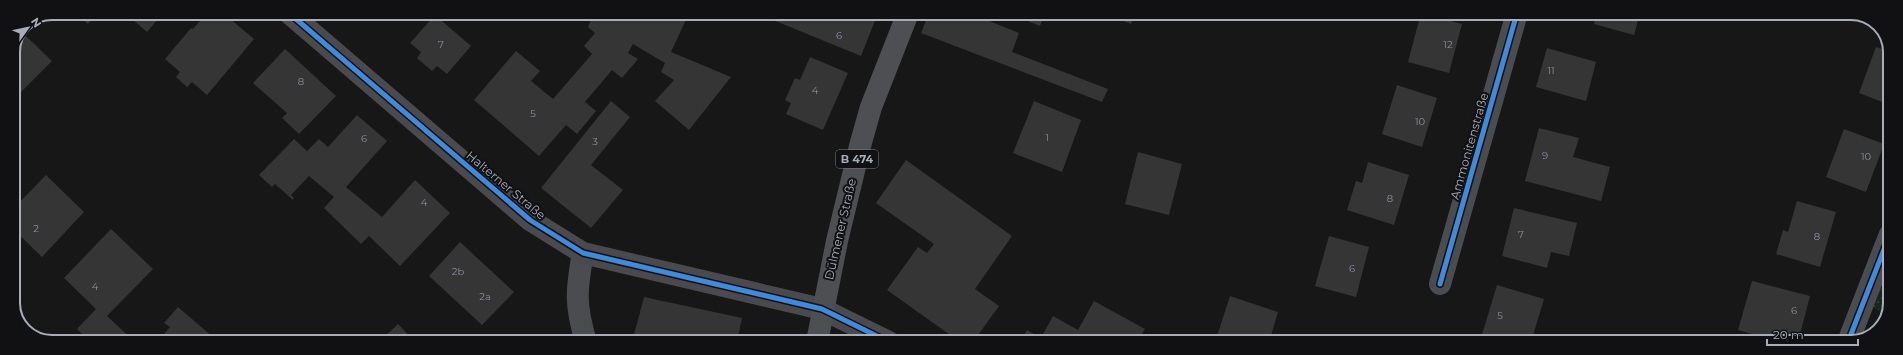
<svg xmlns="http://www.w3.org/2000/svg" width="1903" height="355" viewBox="0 0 1903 355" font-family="Montserrat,sans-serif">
  <defs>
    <pattern id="garden-dots" width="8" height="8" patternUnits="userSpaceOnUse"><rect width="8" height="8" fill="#1d241e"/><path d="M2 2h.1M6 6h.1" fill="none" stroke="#3b413d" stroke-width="1.8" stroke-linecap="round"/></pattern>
  </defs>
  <rect width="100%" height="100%" fill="#171717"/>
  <path fill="url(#garden-dots)" d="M 1890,267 L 1890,299 L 1884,312 L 1873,308 Z"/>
  <path fill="#353536" d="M 75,13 L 97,13 L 88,24 Z
    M 125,13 L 163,13 L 147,32 Z
    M 207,13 L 223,13 L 254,39 L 207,95 L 192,82 L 187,87 L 176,77 L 180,72 L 165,59 L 191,28 L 193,29 Z
    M 594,13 L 689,13 L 671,52 L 731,77 L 689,130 L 655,101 L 674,80 L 661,72 L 665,63 L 633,44 L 628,53 L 638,59 L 622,78 L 612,70 L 585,102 L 596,111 L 577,134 L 566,125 L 539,156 L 474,100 L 516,51 L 540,71 L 531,81 L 553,99 L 592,54 L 584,46 L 595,33 L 588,27 Z
    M 756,13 L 878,13 L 861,56 Z
    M 929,13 L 983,13 L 982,18 L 1019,33 L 1012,52 L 1108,89 L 1102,102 L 921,33 Z
    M 1008,13 L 1045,13 L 1040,26 Z
    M 1103,13 L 1135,13 L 1131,24 Z
    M 1421,13 L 1462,24 L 1449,73 L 1408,62 Z
    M 1597,13 L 1640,13 L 1634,35 L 1594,24 Z
    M 435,15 L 471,46 L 447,74 L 437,66 L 432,71 L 417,58 L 421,52 L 410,43 Z
    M 24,34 L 52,61 L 20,93 L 13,86 L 13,52 L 17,41 Z
    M 1876,47 L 1890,52 L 1890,105 L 1859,93 Z
    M 1547,48 L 1596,62 L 1586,101 L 1536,87 Z
    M 285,49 L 336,96 L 299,134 L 282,118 L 287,113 L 253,83 Z
    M 810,57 L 848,73 L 823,130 L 786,114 L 791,103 L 785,100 L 795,78 L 800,80 Z
    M 1397,85 L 1437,98 L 1422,147 L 1382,134 Z
    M 611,101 L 630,117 L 591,165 L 623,190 L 591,228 L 541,188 Z
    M 1034,101 L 1081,120 L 1062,172 L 1013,153 Z
    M 357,115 L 387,141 L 346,187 L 382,217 L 415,180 L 450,213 L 400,266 L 369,236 L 361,244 L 324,208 L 334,197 L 309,176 L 291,195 L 294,198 L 293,200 L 275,184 L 272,187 L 259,175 L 294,139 L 307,151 L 319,139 L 328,147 Z
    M 1539,128 L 1579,138 L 1573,157 L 1610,167 L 1601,201 L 1525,181 Z
    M 1844,129 L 1884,144 L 1866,192 L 1826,177 Z
    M 1138,152 L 1182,164 L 1169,215 L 1125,204 Z
    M 906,160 L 1012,236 L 975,289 L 999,306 L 973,342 L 960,342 L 887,290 L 918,247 L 927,253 L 934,244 L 876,203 Z
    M 1368,162 L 1409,175 L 1394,225 L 1347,210 L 1356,181 L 1362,183 Z
    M 46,175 L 84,212 L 42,257 L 13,229 L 13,209 Z
    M 1797,201 L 1836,212 L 1820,267 L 1776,254 L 1783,230 L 1788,232 Z
    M 1514,208 L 1577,223 L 1569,256 L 1551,252 L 1547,268 L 1502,256 Z
    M 111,229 L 153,269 L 107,316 L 135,342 L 90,342 L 77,329 L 96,309 L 64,278 Z
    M 1329,236 L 1369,247 L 1356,297 L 1315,286 Z
    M 460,242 L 514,292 L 482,325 L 429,276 Z
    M 1752,281 L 1810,296 L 1798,342 L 1780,342 L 1738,330 Z
    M 1497,285 L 1544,299 L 1531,342 L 1494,342 L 1481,338 Z
    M 1230,296 L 1278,312 L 1269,342 L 1215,342 Z
    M 644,297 L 742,318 L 737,342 L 632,342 Z
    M 1094,301 L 1145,329 L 1137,342 L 1020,342 L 1027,330 L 1041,338 L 1053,316 L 1078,330 Z
    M 1890,301 L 1890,309 L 1881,325 L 1880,325 Z
    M 178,307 L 214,338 L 211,342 L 157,342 L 170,327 L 164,323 Z
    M 398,324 L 415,342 L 379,342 Z
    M 1358,337 L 1374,342 L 1357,342 Z"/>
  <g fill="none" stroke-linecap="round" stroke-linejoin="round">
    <path stroke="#4b4c50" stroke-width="22" d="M 583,253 C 576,291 575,305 586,342
      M 1440,284 L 1517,13
      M 1848,342 L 1890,234"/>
    <path stroke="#4a4a4e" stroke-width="22" d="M 289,13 L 530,220 L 583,253 L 822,309 L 889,342"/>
    <path stroke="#4d4f52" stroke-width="22" d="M 817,342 L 837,241 L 860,146 L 871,107 L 908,13"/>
    <defs>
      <path id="cycleway" d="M 289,13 L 530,220 L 583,253 L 822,309 L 889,342
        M 1440,284 L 1517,13
        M 1848,342 L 1890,234"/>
    </defs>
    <use href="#cycleway" stroke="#111113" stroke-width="8"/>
    <use href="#cycleway" stroke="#408adc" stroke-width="5"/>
  </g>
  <g text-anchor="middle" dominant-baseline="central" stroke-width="4" stroke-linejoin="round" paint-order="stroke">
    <g font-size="10" fill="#8b8f98">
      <text x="839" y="35">6</text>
      <text x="441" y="44">7</text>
      <text x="1448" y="44">12</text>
      <text x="1551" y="70">11</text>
      <text x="301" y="81">8</text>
      <text x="815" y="90">4</text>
      <text x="533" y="113">5</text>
      <text x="1420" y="121">10</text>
      <text x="1047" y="137">1</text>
      <text x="364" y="138">6</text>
      <text x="595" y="141">3</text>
      <text x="1545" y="155">9</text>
      <text x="1866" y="156">10</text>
      <text x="1390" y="198">8</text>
      <text x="424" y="202">4</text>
      <text x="36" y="228">2</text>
      <text x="1521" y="234">7</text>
      <text x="1817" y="236">8</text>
      <text x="1352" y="268">6</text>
      <text x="458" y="271">2b</text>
      <text x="95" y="286">4</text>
      <text x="485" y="296">2a</text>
      <text x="1794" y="310">6</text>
      <text x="1500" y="315">5</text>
    </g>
    <rect fill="#111113" stroke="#7b7e86" stroke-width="1" x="836" y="150" width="42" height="18" rx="3"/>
    <g font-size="11" font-weight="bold" fill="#a8adb8">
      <text x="857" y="159">B 474</text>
    </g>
    <g font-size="12" fill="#a8adb8" stroke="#111113">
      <text transform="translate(1469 146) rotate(-74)">Ammonitenstraße</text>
      <text transform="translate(506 185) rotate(40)">Halterner Straße</text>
      <text transform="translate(840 229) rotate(-77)">Dülmener Straße</text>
    </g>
  </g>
  <path d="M0 0H1903V355H0ZM52 20H1851A32 32 0 0 1 1883 52V303A32 32 0 0 1 1851 335H52A32 32 0 0 1 20 303V52A32 32 0 0 1 52 20Z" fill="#111113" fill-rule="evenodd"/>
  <path fill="none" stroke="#a8adb8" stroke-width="2" d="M52 20H1851A32 32 0 0 1 1883 52V303A32 32 0 0 1 1851 335H52A32 32 0 0 1 20 303V52A32 32 0 0 1 52 20Z"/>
  <g transform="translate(28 28) rotate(57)" stroke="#111113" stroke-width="3" paint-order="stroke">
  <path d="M0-3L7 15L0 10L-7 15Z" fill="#a8adb8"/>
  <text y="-6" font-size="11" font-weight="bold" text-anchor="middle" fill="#a8adb8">N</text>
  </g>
  <path d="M1767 339v6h91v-6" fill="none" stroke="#a8adb8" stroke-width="2"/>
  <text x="1773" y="339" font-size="12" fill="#a8adb8" stroke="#111113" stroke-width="3" paint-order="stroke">20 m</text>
</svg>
